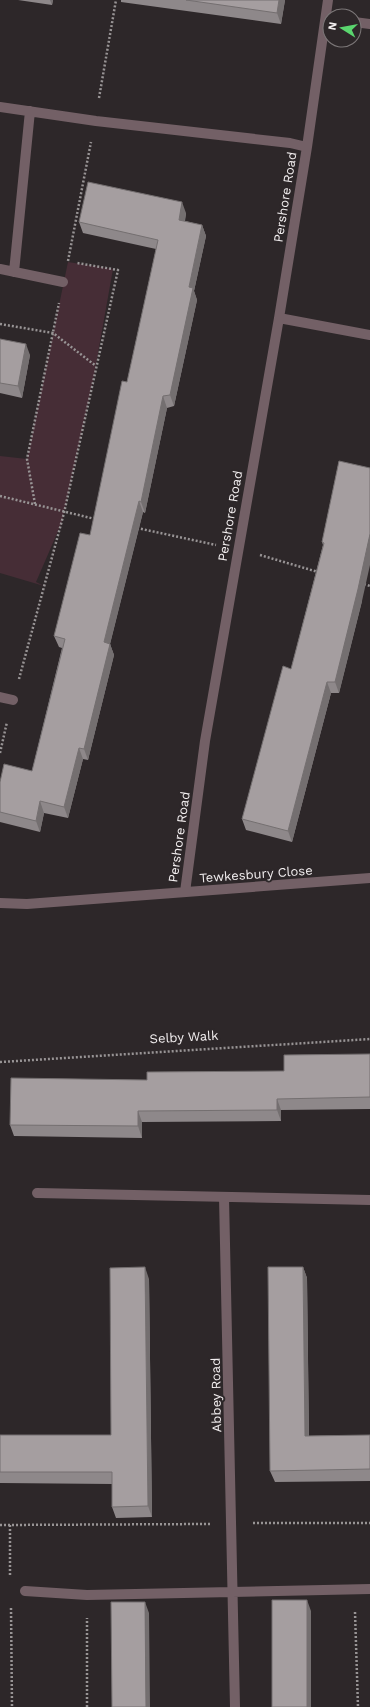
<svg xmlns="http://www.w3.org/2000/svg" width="370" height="1707" viewBox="0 0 370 1707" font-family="'Work Sans',sans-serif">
  <rect width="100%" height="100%" fill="#2d2729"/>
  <path fill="#462d36" d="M 68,262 L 113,269 L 93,381 L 62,522 L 36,582 L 44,586 L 0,573 L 0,456 L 27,459 Z"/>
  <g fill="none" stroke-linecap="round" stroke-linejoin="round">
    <path stroke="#989495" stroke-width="2.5" stroke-dasharray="2 2" stroke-linecap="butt" d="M 99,98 L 116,0
      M 68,261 L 91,142
      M 0,324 L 53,333 L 96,366
      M 0,496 L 95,519
      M 35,504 L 27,459 L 59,303
      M 137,528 L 216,545
      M 260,555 L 318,572
      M 364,584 L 370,586
      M 19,679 L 64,513 L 118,270 L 77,263
      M 0,753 L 7,722
      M 0,1062 L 370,1039
      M 253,1523 L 370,1523
      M 0,1525 L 210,1524
      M 10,1525 L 10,1575
      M 11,1608 L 12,1707
      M 355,1612 L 358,1707
      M 87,1707 L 87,1618"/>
    <path stroke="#736066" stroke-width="10" d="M 354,22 L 370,24
      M 0,107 L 96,121 L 290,143 L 307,147
      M 0,269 L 63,282
      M 14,272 L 30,111
      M 279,318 L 370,335
      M 0,697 L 13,700
      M 185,892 L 205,741 L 279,318 L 307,147 L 328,0
      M 0,903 L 27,904 L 370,878
      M 37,1193 L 370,1200
      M 224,1197 L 235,1707
      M 25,1591 L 87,1595 L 370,1589"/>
  </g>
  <path fill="#8e888a" d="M 18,0 L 53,0 L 52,5 Z
    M 121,0 L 285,0 L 281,24 L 121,2 Z
    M 186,213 L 185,221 L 202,225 L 206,236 L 194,291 L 197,300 L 174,406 L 167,408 L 145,513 L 143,512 L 110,644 L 114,655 L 88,760 L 83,759 L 68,818 L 44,813 L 40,832 L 0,822 L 0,782 L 32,771 L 62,648 L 59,647 L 54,636 L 90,535 L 127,382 L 156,249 L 83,233 L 79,222 Z
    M 0,339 L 30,355 L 22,398 L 0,393 Z
    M 339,461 L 362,601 L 339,693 L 331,693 L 292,842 L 246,830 L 242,819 L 291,669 L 323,545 L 322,542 Z
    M 370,1054 L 370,1109 L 281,1110 L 281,1121 L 142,1122 L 142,1138 L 14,1136 L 10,1125 L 147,1080 L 284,1071 Z
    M 303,1267 L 307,1278 L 309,1436 L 370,1435 L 370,1481 L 275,1482 L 270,1471 Z
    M 149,1279 L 152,1517 L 116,1518 L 112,1507 L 112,1484 L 0,1483 L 0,1435 L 111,1435 Z"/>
  <path fill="#746f70" d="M 50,0 L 53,0 L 52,5 Z
    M 279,0 L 285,0 L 281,24 L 277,13 Z
    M 182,202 L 186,213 L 183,231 L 179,220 Z
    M 202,225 L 206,236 L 194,291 L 197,300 L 174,406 L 170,395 L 189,287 Z
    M 26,344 L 30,355 L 22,398 L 18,386 Z
    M 163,396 L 167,408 L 145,513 L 141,502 Z
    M 139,501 L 143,512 L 110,644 L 114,655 L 88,760 L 84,749 L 104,642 Z
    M 370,534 L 370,565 L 362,601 L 339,693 L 335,682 Z
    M 327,682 L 331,693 L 292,842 L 288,831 Z
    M 79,748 L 83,759 L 68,818 L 64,807 Z
    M 40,801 L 44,813 L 40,832 L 36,821 Z
    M 277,1099 L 281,1110 L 281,1121 L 277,1110 Z
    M 138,1111 L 142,1122 L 142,1138 L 138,1126 Z
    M 145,1267 L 149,1279 L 152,1517 L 148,1506 Z
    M 303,1267 L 307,1278 L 309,1447 L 305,1436 Z
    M 307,1600 L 311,1611 L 311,1707 L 307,1707 Z
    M 145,1602 L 149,1613 L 150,1707 L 146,1707 Z"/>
  <path fill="#a59ea0" stroke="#746f70" d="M 186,0 L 279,0 L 277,13 Z
    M 88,182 L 182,202 L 179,220 L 202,225 L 189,287 L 193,288 L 170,395 L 163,396 L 141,502 L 139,501 L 104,642 L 110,644 L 84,749 L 79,748 L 64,807 L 40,801 L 36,821 L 0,812 L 0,782 L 4,764 L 32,771 L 65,639 L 54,636 L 80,533 L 90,535 L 122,381 L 127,382 L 158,240 L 79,222 Z
    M 0,339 L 26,344 L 18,386 L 0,383 Z
    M 339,461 L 370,468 L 370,534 L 358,589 L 335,682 L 327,682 L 288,831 L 242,819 L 283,666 L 291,669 L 324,543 L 322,542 Z
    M 370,1054 L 370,1097 L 277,1099 L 277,1110 L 138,1111 L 138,1126 L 10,1125 L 11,1078 L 147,1080 L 147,1072 L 284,1071 L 284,1055 Z
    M 145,1267 L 148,1506 L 112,1507 L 112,1472 L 0,1472 L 0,1435 L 111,1435 L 110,1268 Z
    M 268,1267 L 303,1267 L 305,1436 L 370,1435 L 370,1469 L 270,1471 Z
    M 272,1600 L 307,1600 L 307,1707 L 272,1707 Z
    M 111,1602 L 145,1602 L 146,1707 L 112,1707 Z"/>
  <g text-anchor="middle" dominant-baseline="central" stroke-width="4" stroke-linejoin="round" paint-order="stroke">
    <g font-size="13" fill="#f2eeef" stroke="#2d2729">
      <text transform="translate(285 197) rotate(-81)">Pershore Road</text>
      <text transform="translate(230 516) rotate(-80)">Pershore Road</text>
      <text transform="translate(179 837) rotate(-82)">Pershore Road</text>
      <text transform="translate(256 874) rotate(-4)">Tewkesbury Close</text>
      <text transform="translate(184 1037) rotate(-3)">Selby Walk</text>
      <text transform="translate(216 1395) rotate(-91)">Abbey Road</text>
    </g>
  </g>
  <g transform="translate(342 28) rotate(281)"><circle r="19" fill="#2d2729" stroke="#7c7778"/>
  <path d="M0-3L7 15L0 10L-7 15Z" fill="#5ad56e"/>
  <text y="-6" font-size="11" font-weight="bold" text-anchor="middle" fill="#f2eeef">N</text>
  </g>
</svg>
